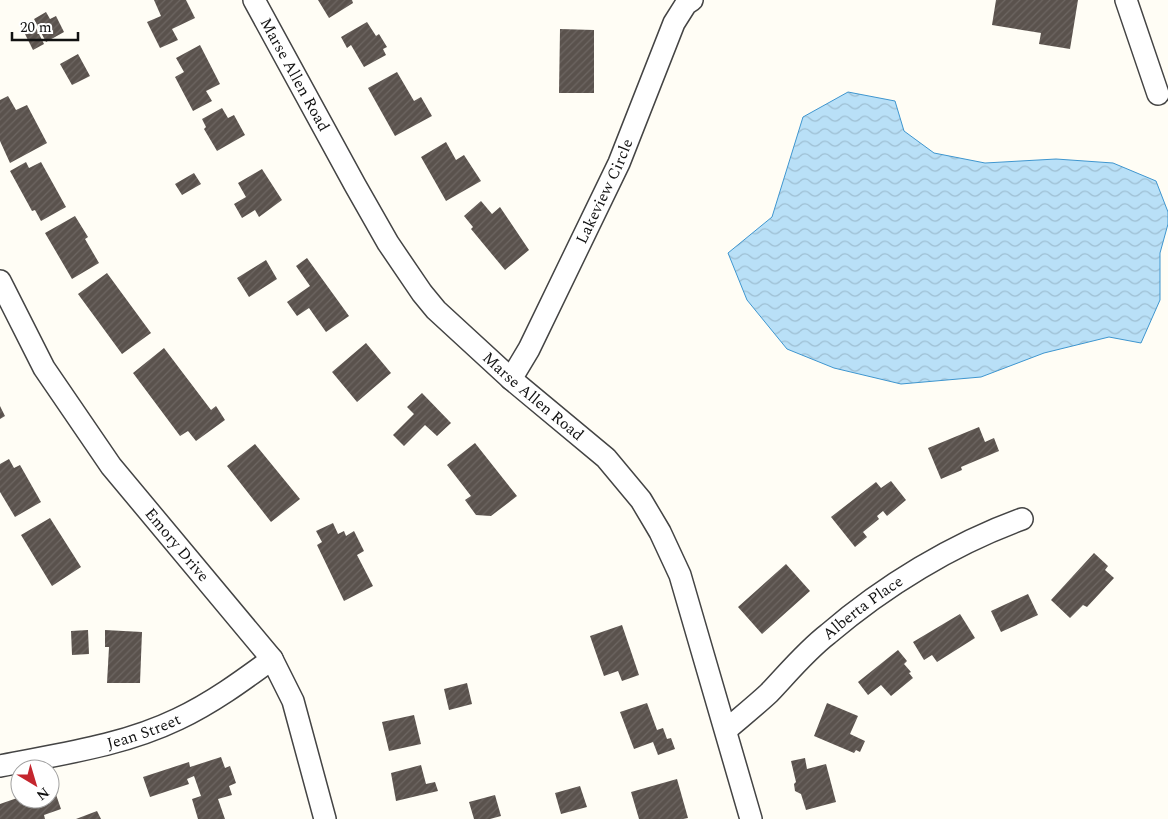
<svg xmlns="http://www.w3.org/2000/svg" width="1168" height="819" viewBox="0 0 1168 819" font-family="Spectral,serif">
  <defs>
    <pattern id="water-waves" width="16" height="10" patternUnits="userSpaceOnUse" patternTransform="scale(1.25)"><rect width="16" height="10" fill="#b9e0f7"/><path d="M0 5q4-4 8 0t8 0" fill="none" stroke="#9ebfd3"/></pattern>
    <pattern id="building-hatch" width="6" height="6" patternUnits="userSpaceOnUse" patternTransform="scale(1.25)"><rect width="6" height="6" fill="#5a524d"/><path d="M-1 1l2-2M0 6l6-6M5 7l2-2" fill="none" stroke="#6d6662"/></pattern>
  </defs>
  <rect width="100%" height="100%" fill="#fffdf5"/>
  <path fill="url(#water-waves)" stroke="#3f96cf" d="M 848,92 L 895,101 L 904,131 L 934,153 L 985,163 L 1056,159 L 1113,163 L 1156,181 L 1168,212 L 1168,224 L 1160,253 L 1160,300 L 1141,343 L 1109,337 L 1044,353 L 981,377 L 901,384 L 834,368 L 787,349 L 747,300 L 728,253 L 772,217 L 803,117 Z"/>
  <path fill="url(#building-hatch)" d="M 154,0 L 186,0 L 195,18 L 172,29 L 178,40 L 160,48 L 147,22 L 161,16 Z
    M 318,0 L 352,0 L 353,3 L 329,18 Z
    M 996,0 L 1078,0 L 1070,49 L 1039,44 L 1041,33 L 992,25 Z
    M 46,12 L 50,19 L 56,16 L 64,32 L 46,42 L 34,19 Z
    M 32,20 L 44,44 L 33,50 L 21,26 Z
    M 367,22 L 376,36 L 379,34 L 387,47 L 383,49 L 386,55 L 364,67 L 351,45 L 347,48 L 341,37 Z
    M 560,29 L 594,30 L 594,93 L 559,93 Z
    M 200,45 L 220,84 L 206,91 L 212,101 L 193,111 L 175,77 L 184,72 L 176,58 Z
    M 78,54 L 90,76 L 72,85 L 60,64 Z
    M 397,72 L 414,101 L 421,97 L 432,116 L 395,136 L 368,88 Z
    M 8,96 L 16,110 L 27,105 L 47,143 L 10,163 L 0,141 L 0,100 Z
    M 222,108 L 228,118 L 234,115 L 245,135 L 217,151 L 204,129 L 206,127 L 202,119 Z
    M 446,142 L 456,160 L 464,155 L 481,181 L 446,201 L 421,157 Z
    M 26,162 L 29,168 L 41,162 L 66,207 L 41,221 L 35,210 L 32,211 L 10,171 Z
    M 262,169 L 282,200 L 259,217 L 255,210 L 242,218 L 234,204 L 246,197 L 238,183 Z
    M 194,173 L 201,184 L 182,195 L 175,184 Z
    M 481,201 L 492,214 L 500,207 L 529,250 L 505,270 L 471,229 L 473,227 L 464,216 Z
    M 75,216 L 88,237 L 85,239 L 99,263 L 72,279 L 45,233 Z
    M 307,258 L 349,316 L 326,332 L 309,308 L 297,316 L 287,302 L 310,286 L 296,266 Z
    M 266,260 L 277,279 L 249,297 L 237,278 Z
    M 107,273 L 151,333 L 122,354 L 78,294 Z
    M 366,343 L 391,373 L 357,402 L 332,372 Z
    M 164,348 L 211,410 L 216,406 L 225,420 L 196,441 L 188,431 L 180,436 L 133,373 Z
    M 422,393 L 451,423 L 437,436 L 425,425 L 404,446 L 393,435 L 414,414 L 407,407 Z
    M 0,406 L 5,416 L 0,419 Z
    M 979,427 L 985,442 L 994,438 L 999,451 L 961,467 L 962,470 L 941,479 L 928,448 Z
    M 475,443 L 517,496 L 491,516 L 476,515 L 465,500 L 471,496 L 447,465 Z
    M 255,444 L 300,499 L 271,522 L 227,466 Z
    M 9,459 L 14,468 L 20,465 L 41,502 L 15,517 L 0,492 L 0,464 Z
    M 891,481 L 906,500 L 887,516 L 883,511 L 877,516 L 879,519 L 863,532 L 867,537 L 855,547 L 831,517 L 876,482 L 881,488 Z
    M 50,518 L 81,567 L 52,586 L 21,535 Z
    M 333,523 L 338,534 L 344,531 L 346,536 L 354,531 L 364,551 L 357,555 L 373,586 L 344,601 L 317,545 L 322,542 L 316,531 Z
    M 1094,553 L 1108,566 L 1105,570 L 1114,578 L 1087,607 L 1083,605 L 1070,618 L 1051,600 Z
    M 786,564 L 810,591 L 762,634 L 738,607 Z
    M 1028,594 L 1038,615 L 1001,632 L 991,611 Z
    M 960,614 L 975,638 L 937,662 L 932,655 L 924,660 L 913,642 Z
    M 622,625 L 639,675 L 622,681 L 618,671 L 604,676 L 590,636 Z
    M 88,630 L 89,654 L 72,655 L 71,631 Z
    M 105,630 L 142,632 L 140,683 L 107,683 L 109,647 L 105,647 Z
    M 898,650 L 907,661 L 904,664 L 911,672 L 909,673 L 913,678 L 891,696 L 881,685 L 868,695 L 858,682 Z
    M 467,683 L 472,704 L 449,710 L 444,689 Z
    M 647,703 L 657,730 L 663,728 L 667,739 L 671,738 L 675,749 L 658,755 L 653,742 L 634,749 L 620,712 Z
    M 827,703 L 858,716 L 850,734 L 865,741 L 860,752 L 856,750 L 854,753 L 814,736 Z
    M 414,715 L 421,744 L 389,751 L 382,722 Z
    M 221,757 L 225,768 L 230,766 L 236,783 L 229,786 L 232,795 L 218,799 L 225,819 L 198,819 L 192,799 L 201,796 L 194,776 L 187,779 L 189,784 L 150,797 L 143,777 L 189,762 L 190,767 Z
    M 805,758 L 807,769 L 826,764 L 836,802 L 806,810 L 801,794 L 795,791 L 794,784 L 796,782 L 791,761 Z
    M 421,765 L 426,784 L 435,782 L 438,791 L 396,801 L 391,773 Z
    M 677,779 L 688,818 L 683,819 L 639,819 L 631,792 Z
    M 53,786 L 61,809 L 44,815 L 45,819 L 0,819 L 0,804 L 20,797 L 20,799 L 50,799 L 50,787 Z
    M 580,786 L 587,807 L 561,814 L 555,793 Z
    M 495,795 L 501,816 L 490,819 L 474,819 L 469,802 Z
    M 97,811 L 101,819 L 76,819 Z"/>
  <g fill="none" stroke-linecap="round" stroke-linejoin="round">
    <defs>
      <g id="street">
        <path id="s1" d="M 254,0 L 355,185 L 388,243 L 422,293 L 436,310 L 511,379 L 606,458 L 641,500 L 660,532 L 680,575 L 751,819"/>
        <path d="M 1126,0 L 1158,94"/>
        <path id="s2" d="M 0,281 L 44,368 L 111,466 L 272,659 L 293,701 L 325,819"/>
        <path id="s3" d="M 511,379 L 529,349 L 619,163 L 674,23 L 686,4 L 692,0"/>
        <path id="s4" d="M 726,730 C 740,718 755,706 769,693 C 788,673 806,651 828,634 C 884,586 953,544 1022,519"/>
        <path id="s5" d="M 0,766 C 60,754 122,746 178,719 C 212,703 242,681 272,659"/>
      </g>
    </defs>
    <use href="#street" stroke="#444" stroke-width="24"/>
    <use href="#street" stroke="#fff" stroke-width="21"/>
  </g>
  <g text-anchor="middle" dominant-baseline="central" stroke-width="5" stroke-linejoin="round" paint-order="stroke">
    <g font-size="16" fill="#111" stroke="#fff">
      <text stroke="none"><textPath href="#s1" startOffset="85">Marse Allen Road</textPath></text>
      <text stroke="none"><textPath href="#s3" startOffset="210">Lakeview Circle</textPath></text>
      <text stroke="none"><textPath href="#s1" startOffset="490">Marse Allen Road</textPath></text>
      <text stroke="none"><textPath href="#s2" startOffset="319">Emory Drive</textPath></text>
      <text stroke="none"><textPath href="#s4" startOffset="184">Alberta Place</textPath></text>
      <text stroke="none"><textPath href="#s5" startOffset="148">Jean Street</textPath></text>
    </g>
  </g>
  <g transform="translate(35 784) rotate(142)"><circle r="24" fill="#ffffff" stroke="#a0a0a0"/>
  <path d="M0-4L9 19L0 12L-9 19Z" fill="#c4262e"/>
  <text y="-8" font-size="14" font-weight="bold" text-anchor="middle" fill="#111111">N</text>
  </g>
  <path d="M12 32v8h66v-8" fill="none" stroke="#111111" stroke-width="2.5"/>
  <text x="20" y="32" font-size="15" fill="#111111" stroke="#ffffff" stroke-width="4" paint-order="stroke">20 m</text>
</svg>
